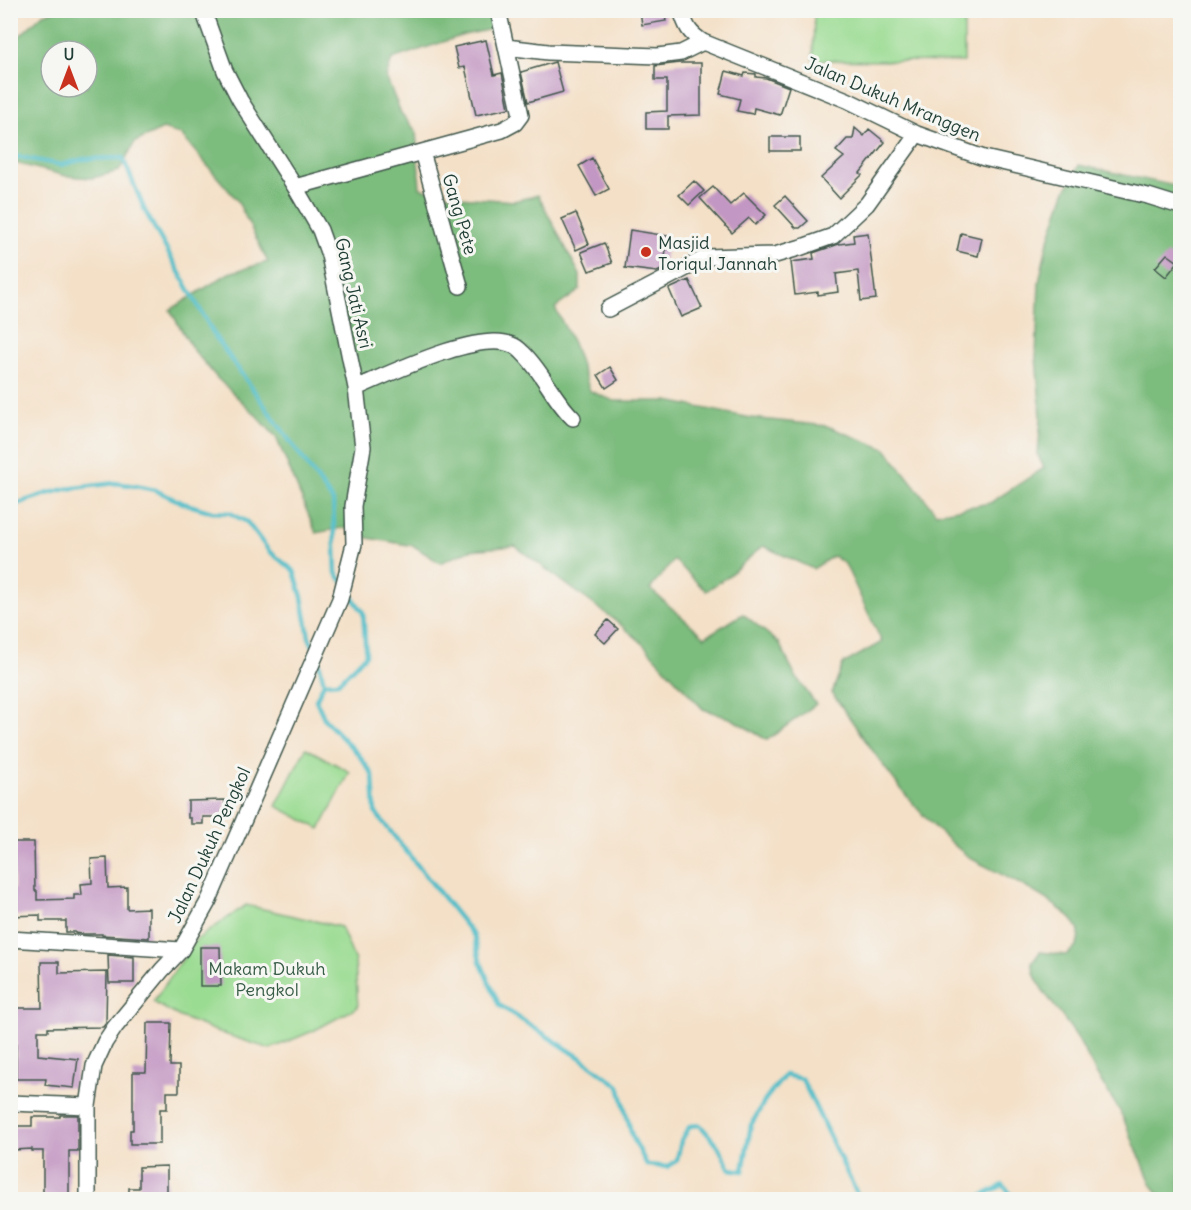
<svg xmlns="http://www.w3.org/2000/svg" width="1191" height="1210" viewBox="0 0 1191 1210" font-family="Delius,sans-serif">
  <rect width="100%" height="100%" fill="#f6f6f2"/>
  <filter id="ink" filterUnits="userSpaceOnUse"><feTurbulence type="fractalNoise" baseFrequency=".0167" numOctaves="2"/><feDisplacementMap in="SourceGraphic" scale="12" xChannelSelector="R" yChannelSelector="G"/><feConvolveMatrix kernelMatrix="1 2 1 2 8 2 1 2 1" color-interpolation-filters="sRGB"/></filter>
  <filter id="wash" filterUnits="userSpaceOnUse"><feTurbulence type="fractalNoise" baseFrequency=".008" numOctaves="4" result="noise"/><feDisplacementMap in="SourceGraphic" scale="24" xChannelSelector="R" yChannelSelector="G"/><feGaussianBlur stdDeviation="1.35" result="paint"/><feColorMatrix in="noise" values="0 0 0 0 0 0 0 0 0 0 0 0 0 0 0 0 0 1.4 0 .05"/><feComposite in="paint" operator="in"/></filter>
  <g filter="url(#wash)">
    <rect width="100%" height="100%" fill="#f4e0c7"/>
    <path fill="#9bdc93" stroke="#5d8c64" stroke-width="1.5" d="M 814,11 L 964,11 L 964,62 L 813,60 Z
      M 306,748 L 350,772 L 320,829 L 276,806 Z
      M 246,905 L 341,927 L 355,961 L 358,1007 L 313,1031 L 270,1049 L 221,1033 L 180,1017 L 153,1002 L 196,940 Z"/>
    <path fill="#7cbc7d" stroke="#4e7c58" stroke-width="1.5" fill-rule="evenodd" d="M 58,10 L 198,10 L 224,14 L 235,10 L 491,11 L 493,29 L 464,35 L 392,59 L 386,77 L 401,113 L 416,131 L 420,188 L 459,197 L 514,201 L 538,195 L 580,275 L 580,290 L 555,308 L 573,343 L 590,391 L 614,401 L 668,401 L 751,418 L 827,426 L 886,449 L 936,513 L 990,503 L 1044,468 L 1038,455 L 1041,416 L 1036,357 L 1039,282 L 1047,245 L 1065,192 L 1079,165 L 1180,187 L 1180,1199 L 1163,1199 L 1152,1185 L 1120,1111 L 1097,1075 L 1075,1034 L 1042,989 L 1035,976 L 1032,963 L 1040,952 L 1066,955 L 1077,946 C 1078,942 1079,936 1079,932 C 1075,908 994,871 972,859 C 914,818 873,750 832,693 L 843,664 L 882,642 L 845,564 L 833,556 L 813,569 L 763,546 L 727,577 L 706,591 L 674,560 L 650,589 L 705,637 L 743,614 L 779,643 L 796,677 L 816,704 L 767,740 L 732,719 L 703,709 L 640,641 L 616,621 L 515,546 L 470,550 L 440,563 L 414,546 L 368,538 L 347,527 L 316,533 L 276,437 L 257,416 L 217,378 L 192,348 L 170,310 L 229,273 L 268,262 L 237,200 L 181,135 L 163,129 L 135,142 L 119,171 L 92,178 L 66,176 L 11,162 L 11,44 L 43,14 ZM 51,51 L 87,51 L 87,87 L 51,87 Z"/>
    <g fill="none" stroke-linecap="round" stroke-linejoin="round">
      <path stroke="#50bdc8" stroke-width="4.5" d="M 10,155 L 61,165 L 84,159 L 123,158 L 145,211 L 216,338 L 333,501 L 336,573 L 342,581
        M 10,506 L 46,494 L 66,489 L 115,483 L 136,486 L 155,490 L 183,503 L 212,512 L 230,513 L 247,522 L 269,551 L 294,571 L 302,597 L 309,637 L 313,646
        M 346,588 L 363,612 L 366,655 L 339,682 L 324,683 L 316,700 L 325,720 L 358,754 L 373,775 L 375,812 L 474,936 L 480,961 L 499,1005 L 584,1060 L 619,1086 L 632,1136 L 647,1165 L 668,1167 L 677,1160 L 681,1141 L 690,1126 L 700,1125 L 718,1146 L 730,1169 L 743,1171 L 751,1125 L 767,1097 L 785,1075 L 802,1079 L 860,1200
        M 319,662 L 324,683
        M 974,1200 L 1003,1185 L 1016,1200"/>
    </g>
    <g id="blocks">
      <path fill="#c397c3" d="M 640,10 L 664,10 L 666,21 L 642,25 Z
        M 486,40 L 494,75 L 502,73 L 509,108 L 476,115 L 465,67 L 459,68 L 454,47 Z
        M 555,62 L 563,92 L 528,102 L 521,72 Z
        M 680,63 L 701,63 L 701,115 L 668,116 L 668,129 L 646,129 L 646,112 L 667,111 L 667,80 L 655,80 L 655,66 Z
        M 726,71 L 744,76 L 745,73 L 756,74 L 756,77 L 766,78 L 789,87 L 780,115 L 754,108 L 753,114 L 737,111 L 740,99 L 720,94 Z
        M 855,128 L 864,136 L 869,129 L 885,142 L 860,173 L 862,175 L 839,198 L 821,178 L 844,157 L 836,151 L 847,139 L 853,139 Z
        M 770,137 L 800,137 L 800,151 L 770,151 Z
        M 592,158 L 609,189 L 596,196 L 579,166 Z
        M 694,181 L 704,191 L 689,205 L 679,195 Z
        M 713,187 L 730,205 L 744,193 L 766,215 L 755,225 L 749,218 L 732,233 L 700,198 Z
        M 785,196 L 808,221 L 800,228 L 796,228 L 775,205 Z
        M 576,213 L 589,244 L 576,250 L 562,219 Z
        M 630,230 L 668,236 L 663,269 L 657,272 L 625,268 Z
        M 868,233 L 876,299 L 861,301 L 858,271 L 836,274 L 838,292 L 818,295 L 818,292 L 795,295 L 791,262 L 814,259 L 813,253 L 839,244 L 854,242 L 853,235 Z
        M 961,233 L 982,238 L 978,256 L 957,251 Z
        M 604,243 L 612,263 L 589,271 L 581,252 Z
        M 1167,254 L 1178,262 L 1166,277 L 1155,268 Z
        M 689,280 L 702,308 L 681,317 L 669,289 Z
        M 610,367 L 618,380 L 606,388 L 598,375 Z
        M 608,620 L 618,629 L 605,643 L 595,634 Z
        M 225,800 L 225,817 L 203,817 L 203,824 L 191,824 L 191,818 L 188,818 L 188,801 Z
        M 13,842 L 34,842 L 35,891 L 37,891 L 37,900 L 74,899 L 74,895 L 82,895 L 81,884 L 92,883 L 91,859 L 107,858 L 108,888 L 127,887 L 127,909 L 149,908 L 149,938 L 102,935 L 102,934 L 83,934 L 75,933 L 75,932 L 66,932 L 66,921 L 40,921 L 40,915 L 10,916 L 10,889 L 14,889 Z
        M 200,947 L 220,947 L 221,986 L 200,986 Z
        M 108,955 L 134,957 L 134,983 L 109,983 Z
        M 41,962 L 59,962 L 59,973 L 107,972 L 106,1023 L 103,1027 L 48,1028 L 48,1031 L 38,1031 L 38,1055 L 78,1059 L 74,1088 L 45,1085 L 46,1079 L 16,1079 L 16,1008 L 42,1008 Z
        M 147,1023 L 171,1023 L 170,1066 L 179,1066 L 179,1092 L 167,1092 L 167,1109 L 160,1109 L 160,1144 L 130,1144 L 130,1130 L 133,1130 L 133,1072 L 146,1072 Z
        M 60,1115 L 78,1115 L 78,1151 L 69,1151 L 69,1199 L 43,1199 L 43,1151 L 32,1151 L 32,1149 L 13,1150 L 13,1126 L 32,1126 L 32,1117 L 60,1117 Z
        M 167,1166 L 167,1200 L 129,1200 L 129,1188 L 139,1188 L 139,1167 Z"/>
    </g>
  </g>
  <g filter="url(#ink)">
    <use href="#blocks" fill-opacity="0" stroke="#3f554a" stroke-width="1.5"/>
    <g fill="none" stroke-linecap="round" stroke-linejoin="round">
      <defs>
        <path id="minor" d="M 681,10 C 686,27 689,33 703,42 L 847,100 L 917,134 L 984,158 L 1148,196 L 1180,206
          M 506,47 L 548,52 L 658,56 L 681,53 L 703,42
          M 422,152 L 460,286
          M 295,187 L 502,130 L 515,123 L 521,115 L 498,10
          M 608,309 L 707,257 L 775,255 L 802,247 L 833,236 L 867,204 L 917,134
          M 356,388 C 389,374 479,330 512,345 C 516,346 520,350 523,353 C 543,372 553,399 573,418
          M 10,939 L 181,950
          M 10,1103 L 88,1106
          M 88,1200 L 88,1106 L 94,1066 L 105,1042 L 115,1027 L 162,970 L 181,950 L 209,900 L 340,599 L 354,544 L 353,506 L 363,447 L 356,388 L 329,255 L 320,230 L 295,187 L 240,100 L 225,71 L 203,10"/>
      </defs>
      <use href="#minor" stroke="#3f554a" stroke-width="18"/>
      <use href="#minor" stroke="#fff" stroke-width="15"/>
    </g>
  </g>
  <circle fill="#c8321e" stroke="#f6f6f2" stroke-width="2" cx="646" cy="252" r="6"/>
  <g text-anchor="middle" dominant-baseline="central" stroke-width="6" stroke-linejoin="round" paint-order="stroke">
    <g font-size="18" fill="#1f3d34" stroke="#f6f6f2">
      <text transform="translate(893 99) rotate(23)">Jalan Dukuh Mranggen</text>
      <text transform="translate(460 214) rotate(74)">Gang Pete</text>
      <text transform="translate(354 293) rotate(77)">Gang Jati Asri</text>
      <text transform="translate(209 845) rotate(-65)">Jalan Dukuh Pengkol</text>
    </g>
    <g font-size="18" fill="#1f3d34" stroke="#f6f6f2" text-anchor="start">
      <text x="658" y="242">Masjid<tspan x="658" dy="21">Toriqul Jannah</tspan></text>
    </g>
    <g font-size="18" fill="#385d47" stroke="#f6f6f2">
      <text x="267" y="968">Makam Dukuh<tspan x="267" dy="21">Pengkol</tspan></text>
    </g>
  </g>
  <rect width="1191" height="1210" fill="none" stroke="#f6f6f2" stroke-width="36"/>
  <g transform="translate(69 69)"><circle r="28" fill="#f6f6f2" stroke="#a0aca6" stroke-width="1.5"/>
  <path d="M0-4.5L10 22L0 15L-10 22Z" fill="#c8321e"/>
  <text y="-9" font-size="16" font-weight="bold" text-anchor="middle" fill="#1f3d34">U</text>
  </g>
</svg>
